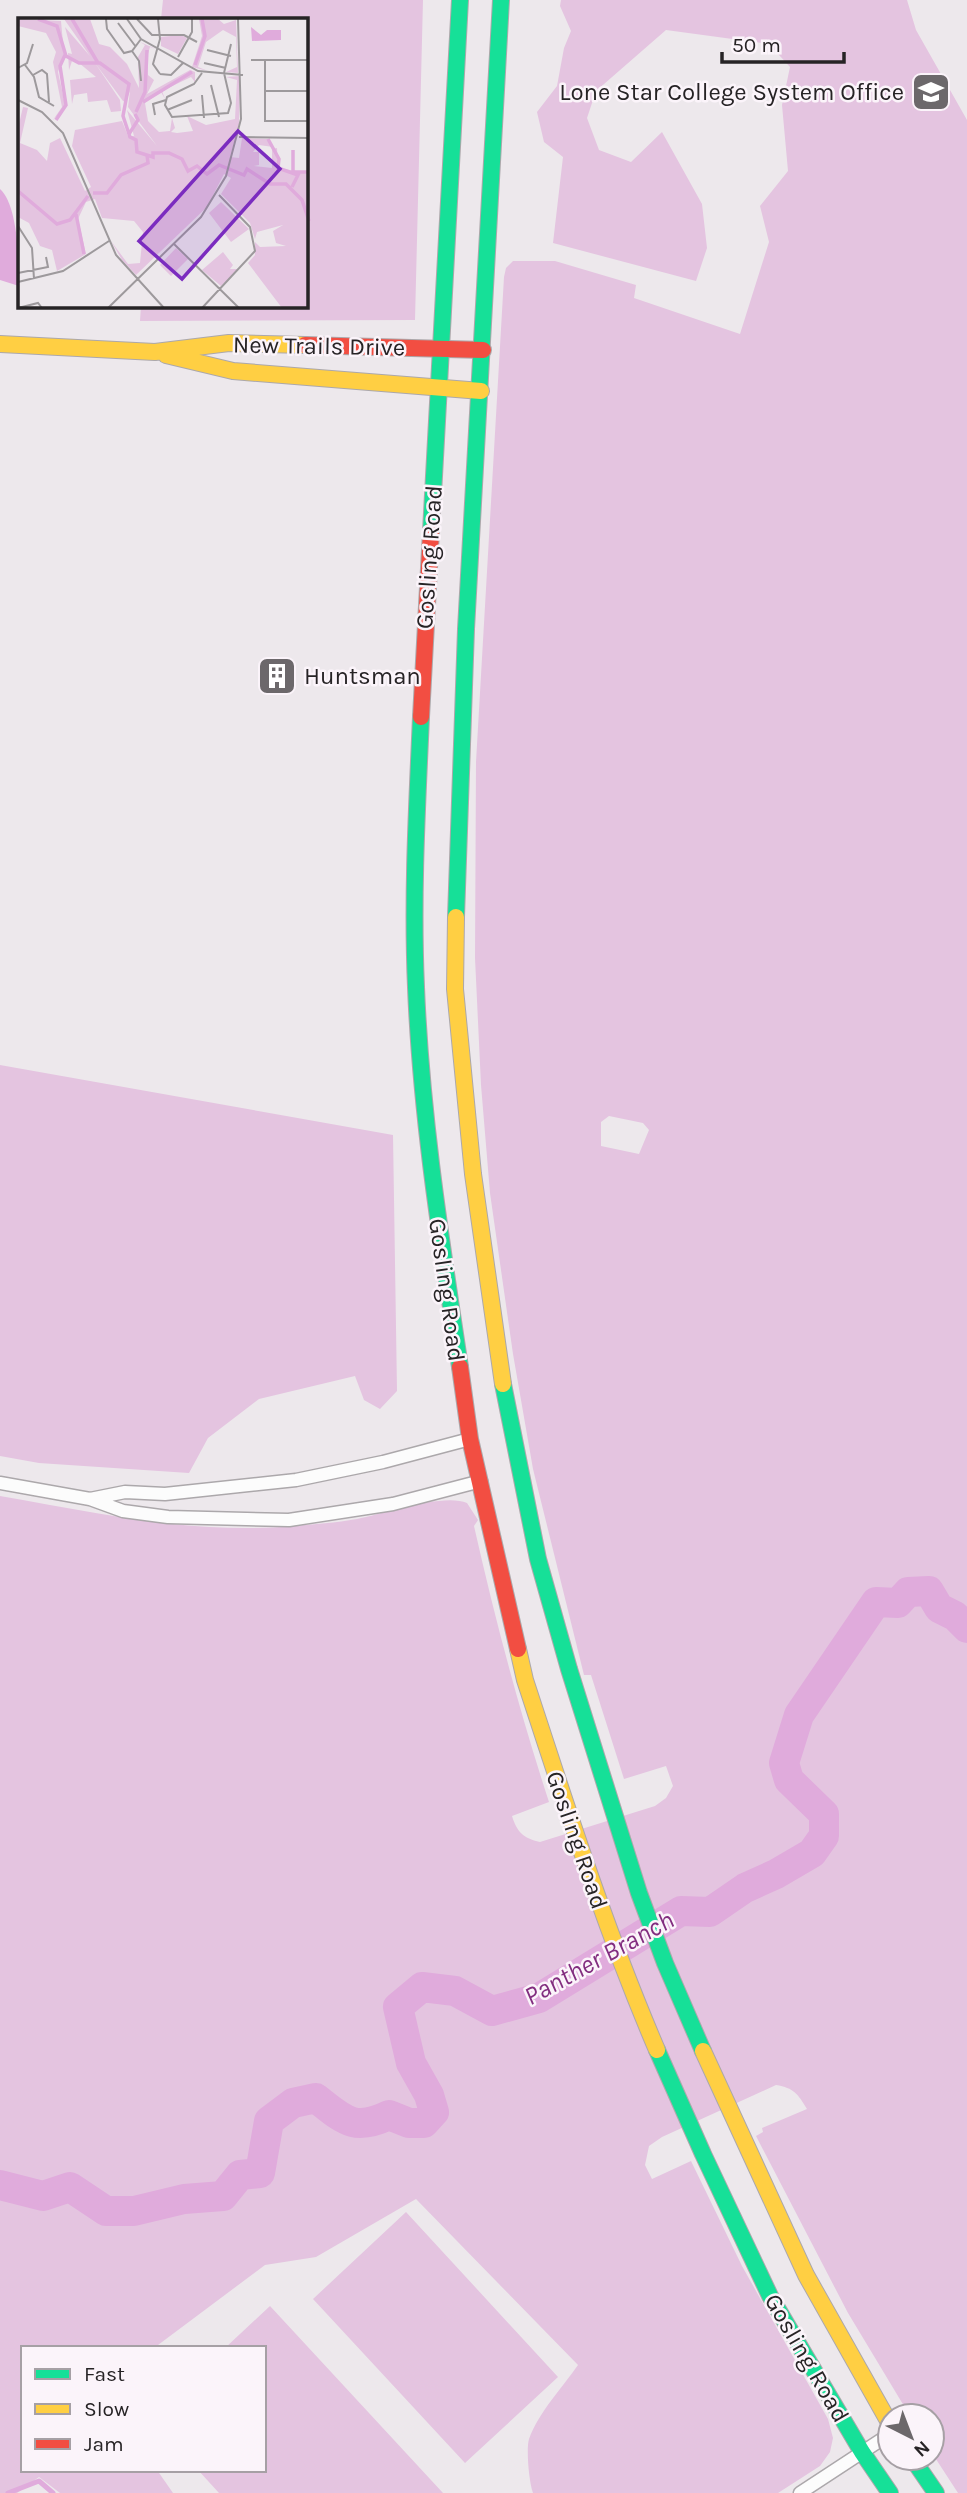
<svg xmlns="http://www.w3.org/2000/svg" width="967" height="2493" viewBox="0 0 967 2493" font-family="Karla,sans-serif">
  <rect width="100%" height="100%" fill="#ede8ec"/>
  <path fill="#e4c4e0" fill-rule="evenodd" d="M 163,0 L 423,0 L 415,320 L 140,321 L 141,306 L 306,306 L 306,19 L 161,19 Z
    M 561,0 L 907,0 L 916,30 L 967,120 L 967,2493 L 958,2493 L 932,2453 L 932,2416 L 910,2416 L 848,2313 L 756,2136 L 763,2132 L 762,2128 L 807,2109 C 798,2094 794,2088 776,2085 L 662,2137 L 649,2146 L 645,2165 L 652,2179 L 691,2161 L 742,2266 L 828,2419 L 833,2438 L 830,2452 L 820,2466 L 778,2493 L 533,2493 C 529,2482 526,2449 529,2439 C 539,2412 562,2388 578,2365 L 416,2199 L 316,2257 L 265,2265 L 154,2348 L 23,2348 L 23,2470 L 157,2470 L 173,2493 L 60,2493 L 39,2477 L 17,2493 L 0,2493 L 0,1496 C 97,1513 194,1535 293,1526 C 314,1524 336,1523 357,1519 C 384,1514 443,1493 467,1503 L 478,1520 L 474,1526 C 495,1619 519,1710 549,1802 L 512,1816 C 517,1832 523,1838 540,1842 L 655,1806 L 666,1798 L 673,1786 L 666,1766 L 624,1779 L 591,1675 L 584,1675 L 533,1469 L 513,1354 L 490,1193 L 481,1085 L 475,958 L 476,762 L 504,277 L 506,268 L 513,261 L 555,261 L 636,285 L 634,298 L 740,334 L 769,242 L 760,206 L 788,171 L 782,105 L 790,67 L 769,44 L 666,30 L 596,91 L 587,118 L 599,150 L 631,162 L 662,132 L 702,204 L 707,248 L 696,281 L 553,243 L 563,157 L 544,142 L 537,112 L 557,86 L 564,48 L 571,31 L 560,6 ZM 609,1116 L 643,1123 L 649,1130 L 639,1154 L 601,1146 L 601,1122 Z
    M 0,1065 L 393,1135 L 397,1391 L 380,1409 L 364,1400 L 355,1376 L 259,1399 L 208,1438 L 189,1473 L 39,1463 L 0,1456 Z
    M 406,2212 L 558,2377 L 465,2463 L 313,2299 Z
    M 270,2306 L 443,2493 L 219,2493 L 198,2470 L 264,2470 L 264,2348 L 225,2348 Z"/>
  <path fill="#e0abdc" d="M 0,189 C 18,205 19,262 19,286 L 0,280 Z"/>
  <g fill="none" stroke-linecap="round" stroke-linejoin="round">
    <path stroke="#e0abdc" stroke-width="5" d="M 8,2493 L 39,2481 L 53,2493"/>
    <path stroke="#e0abdc" stroke-width="30" d="M 0,2185 L 43,2196 L 70,2187 L 106,2211 L 134,2211 L 184,2199 L 223,2196 L 240,2175 L 260,2173 L 269,2121 L 293,2103 L 316,2098 C 344,2120 354,2132 389,2115 L 409,2123 L 424,2123 L 434,2112 L 429,2095 L 411,2063 L 398,2007 L 422,1987 L 455,1991 L 492,2011 L 539,1998 L 681,1911 L 710,1912 L 745,1888 L 776,1874 L 812,1853 L 824,1836 L 824,1814 L 789,1780 L 784,1763 L 799,1715 L 876,1602 L 898,1603 L 908,1592 L 929,1591 L 939,1608 L 955,1616 L 967,1628"/>
    <defs>
      <path id="street" d="M 0,1483 L 90,1499 L 123,1511 L 168,1517 L 289,1520 L 393,1504 L 481,1481
        M 90,1499 L 125,1492 L 165,1494 L 296,1480 L 383,1462 L 470,1439
        M 800,2493 L 890,2434"/>
      <path id="fast" d="M 431,531 L 460,0
        M 421,717 C 417,807 412,897 416,987 C 421,1115 441,1241 460,1367
        M 456,917 L 466,629 L 501,0
        M 503,1384 L 538,1559 L 569,1669 L 639,1893 L 665,1963 L 703,2051
        M 657,2050 L 703,2154 L 770,2296 L 862,2452 L 890,2493
        M 912,2458 L 936,2493"/>
      <path id="slow" d="M 0,344 L 155,352 L 229,343 L 305,345
        M 166,355 L 233,371 L 481,391
        M 456,917 L 455,989 L 473,1174 L 503,1384
        M 518,1649 L 525,1680 C 566,1805 605,1929 657,2050
        M 703,2051 L 806,2275 L 890,2424"/>
      <path id="jam" d="M 305,345 L 483,350
        M 421,717 L 431,531
        M 460,1367 L 470,1439 L 518,1649"/>
    </defs>
    <use href="#street" stroke="#aca8ab" stroke-width="15"/>
    <use href="#fast" stroke="#aca8ab" stroke-width="18"/>
    <use href="#slow" stroke="#aca8ab" stroke-width="18"/>
    <use href="#jam" stroke="#aca8ab" stroke-width="18"/>
    <use href="#street" stroke="#fcfcfc" stroke-width="12"/>
    <use href="#fast" stroke="#16e098" stroke-width="16"/>
    <use href="#slow" stroke="#ffcf43" stroke-width="16"/>
    <use href="#jam" stroke="#f24e42" stroke-width="16"/>
  </g>
  <defs>
    <symbol id="university-square" viewBox="-11 -11 22 22"><rect x="-9" y="-9" width="18" height="18" rx="4" fill="#6c686b" stroke="#fbf4fa"/><path d="M0-5L7-2L0 1L-7-2ZM-4 1L0 2.5L4 1V4Q0 6-4 4Z" fill="#fff"/></symbol>
    <symbol id="building-square" viewBox="-11 -11 22 22"><rect x="-9" y="-9" width="18" height="18" rx="4" fill="#6c686b" stroke="#fbf4fa"/><path d="M-4-6H4V6H1V3H-1V6H-4ZM-2.5-4.3h1.7v1.8h-1.7ZM.8-4.3h1.7v1.8H.8ZM-2.5-1h1.7V.8h-1.7ZM.8-1h1.7V.8H.8Z" fill="#fff"/></symbol>
  </defs>
  <g fill-rule="evenodd">
    <use href="#university-square" x="909" y="70" width="44" height="44"/>
    <use href="#building-square" x="255" y="654" width="44" height="44"/>
  </g>
  <g text-anchor="middle" dominant-baseline="central" stroke-width="5" stroke-linejoin="round" paint-order="stroke">
    <g font-size="24" fill="#262325" stroke="#fbf4fa" text-anchor="end">
      <text x="904" y="92">Lone Star College System Office</text>
      <text x="304" y="676" text-anchor="start">Huntsman</text>
    </g>
    <g font-size="24" fill="#262325" stroke="#fbf4fa">
      <text transform="translate(319 346) rotate(1)">New Trails Drive</text>
      <text transform="translate(429 557) rotate(-86)">Gosling Road</text>
      <text transform="translate(447 1290) rotate(82)">Gosling Road</text>
      <text transform="translate(577 1840) rotate(71)">Gosling Road</text>
      <text transform="translate(807 2358) rotate(60)">Gosling Road</text>
    </g>
    <g font-size="26" font-style="italic" fill="#822d7f" stroke="#fbf4fa">
      <text transform="translate(599 1958) rotate(-29)">Panther Branch</text>
    </g>
  </g>
  <g transform="translate(18 18)">
    <rect width="290" height="290" fill="#ede8ec"/>
    <path d="M 0,1 L 43,3 L 46,36 L 40,54 L 47,86 L 44,93 L 35,102 L 44,89 L 35,44 L 38,34 L 28,15 L 0,8 ZM 46,1 L 72,1 L 81,26 L 92,29 L 109,46 L 121,70 L 120,39 L 127,27 L 122,24 L 138,31 L 132,29 L 129,39 L 130,57 L 136,62 L 129,76 L 172,52 L 177,54 L 177,64 L 173,59 L 144,73 L 147,81 L 143,74 L 127,85 L 130,103 L 141,114 L 152,113 L 154,100 L 157,110 L 153,114 L 159,115 L 175,113 L 169,98 L 188,107 L 217,101 L 219,62 L 208,59 L 222,58 L 221,106 L 212,139 L 221,140 L 224,120 L 251,121 L 255,129 L 241,127 L 235,134 L 241,134 L 241,147 L 236,148 L 254,150 L 254,131 L 259,130 L 260,150 L 290,155 L 290,290 L 264,290 L 230,245 L 237,237 L 237,224 L 242,229 L 268,228 L 258,225 L 255,213 L 265,207 L 239,214 L 237,221 L 232,205 L 203,176 L 213,160 L 206,156 L 189,189 L 118,257 L 104,242 L 93,223 L 110,246 L 122,245 L 125,214 L 116,203 L 84,200 L 77,181 L 68,184 L 60,201 L 68,236 L 39,253 L 34,232 L 22,228 L 11,205 L 0,199 L 0,110 L 5,89 L 10,90 L 2,125 L 19,132 L 29,143 L 32,125 L 42,120 L 67,173 L 73,169 L 54,128 L 57,112 L 104,103 L 110,118 L 116,118 L 109,92 L 139,128 L 110,89 L 112,73 L 108,84 L 105,83 L 77,45 L 102,82 L 103,93 L 93,94 L 89,82 L 70,84 L 69,75 L 56,77 L 54,86 L 52,62 L 78,59 L 61,45 L 54,43 L 51,52 L 50,35 L 54,36 L 47,9 L 72,38 ZM 181,1 L 200,1 L 206,6 L 218,2 L 220,55 L 208,54 L 219,49 L 218,19 L 205,12 L 188,24 L 180,49 L 190,53 L 174,49 L 184,18 ZM 163,17 L 169,20 L 160,36 L 143,28 L 143,19 ZM 203,184 L 231,211 L 213,224 L 191,195 ZM 158,230 L 170,241 L 153,258 L 142,247 ZM 205,234 L 215,247 L 212,251 L 221,251 L 203,268 L 184,252 Z" fill="#e4c4e0"/>
    <path d="M 233,9 L 243,17 L 249,12 L 263,12 L 263,22 L 234,23 Z" fill="#e0abdc"/>
    <path fill="none" stroke="#e0abdc" stroke-width="3.5" d="M 20,1 L 39,8 L 48,38 L 61,45 L 82,45 L 111,66 L 105,98 L 112,119 L 118,122 L 119,134 L 135,139 L 135,135 L 151,135 L 164,141 L 170,153 L 179,148 L 189,156 L 201,147 L 226,157 L 229,151 L 252,166 L 268,166 L 284,182 L 291,203M 54,1 L 80,45M 177,47 L 187,18 L 184,1M 125,84 L 174,54M 118,94 L 127,74 L 129,32M 38,102 L 48,87 L 42,48 L 47,37M 111,116 L 120,102 L 117,96M 250,121 L 261,141 L 260,150 L 280,157 L 274,169M 275,132 L 275,154 L 291,154M 0,173 L 39,206 L 52,202 L 70,178M 75,175 L 89,175 L 103,157 L 130,145 L 129,137M 58,196 L 66,236"/>
    <path fill="none" stroke="#9d999c" stroke-width="2" d="M 88,1 L 89,11 L 106,35 L 114,33 L 123,21M 109,1 L 123,21 L 180,53 L 225,57M 119,1 L 134,17 L 166,17 L 179,24M 140,1 L 142,21 L 135,46 L 142,56M 100,5 L 118,29M 189,32 L 213,38M 114,33 L 121,43 L 123,63M 160,39 L 174,14 L 174,1M 233,42 L 291,42M 247,43 L 247,103 L 291,103M 186,45 L 208,50M 7,47 L 16,59 L 21,79 L 36,88M 0,50 L 9,45 L 15,26M 184,55 L 176,66 L 149,79 L 147,87 L 154,99 L 210,95 L 213,85 L 206,55 L 213,26M 142,56 L 153,57 L 165,45M 15,57 L 24,52 L 29,56 L 31,84M 193,67 L 201,99M 247,73 L 291,73M 184,77 L 186,100M 0,82 L 24,94 L 45,115 L 98,237 L 146,290M 149,92 L 174,82M 137,97 L 135,86 L 148,82M 221,119 L 291,120M 0,208 L 14,230 L 16,261M 156,226 L 221,290M 0,255 L 30,249 L 28,239M 0,264 L 45,253 L 91,223M 0,290 L 20,285 L 24,290M 90,290 L 183,199 L 208,158 L 223,101 L 220,1M 184,290 L 237,233 L 232,209 L 201,177"/>
    <path fill="#7b2cbf" fill-opacity="0.15" stroke="#7b2cbf" stroke-width="3.5" d="M 220,113 L 262,151 L 164,261 L 121,223 Z"/>
    <rect width="290" height="290" fill="none" stroke="#262325" stroke-width="3.5"/>
  </g>
  <rect x="21" y="2346" width="245" height="126" fill="#fbf4fa" stroke="#a6a0a5" stroke-width="2"/>
  <rect x="35" y="2369" width="35" height="10" fill="#16e098" stroke="#a6a0a5" stroke-width="2"/>
  <text x="84" y="2381" font-size="21" fill="#262325">Fast</text>
  <rect x="35" y="2404" width="35" height="10" fill="#ffcf43" stroke="#a6a0a5" stroke-width="2"/>
  <text x="84" y="2416" font-size="21" fill="#262325">Slow</text>
  <rect x="35" y="2439" width="35" height="10" fill="#f24e42" stroke="#a6a0a5" stroke-width="2"/>
  <text x="84" y="2451" font-size="21" fill="#262325">Jam</text>
  <g transform="translate(911 2437) rotate(138)"><circle r="33" fill="#fbf4fa" stroke="#a6a0a5" stroke-width="2"/>
  <path d="M0-5L12 26L0 18L-12 26Z" fill="#6c686b"/>
  <text y="-10" font-size="19" font-weight="bold" text-anchor="middle" fill="#262325">N</text>
  </g>
  <path d="M722 52v10h122v-10" fill="none" stroke="#262325" stroke-width="3.5"/>
  <text x="732" y="52" font-size="21" fill="#262325" stroke="#fbf4fa" stroke-width="5" paint-order="stroke">50 m</text>
</svg>
